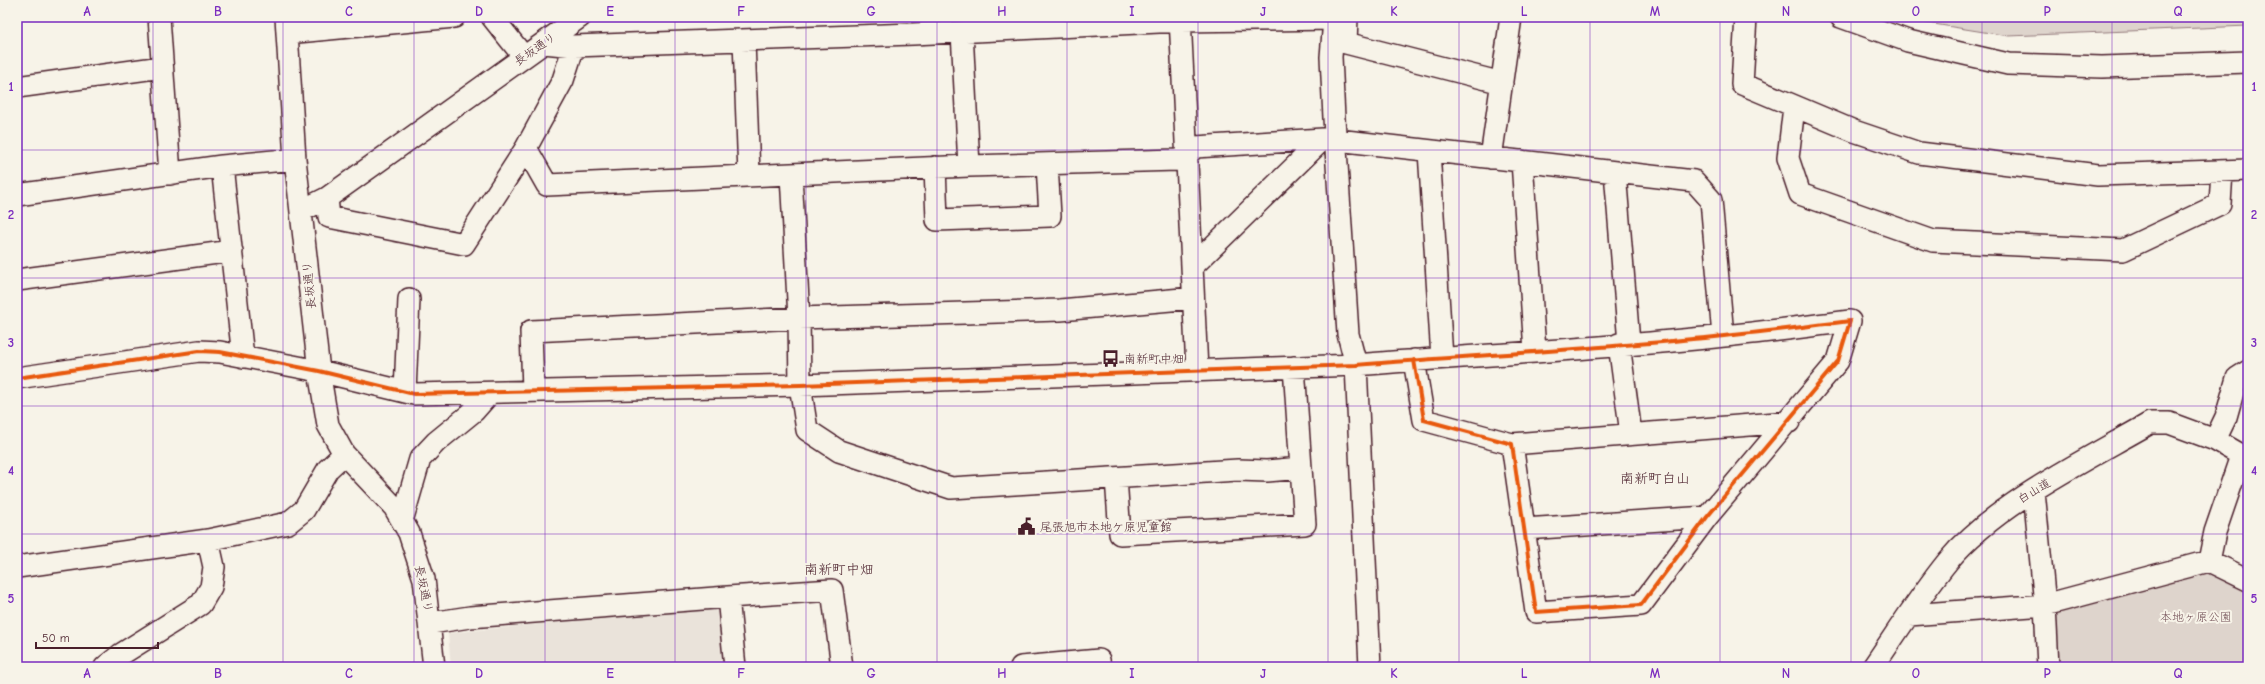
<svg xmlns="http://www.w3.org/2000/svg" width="2265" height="684" viewBox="0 0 2265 684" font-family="'Comic Neue','Klee One',sans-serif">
  <rect width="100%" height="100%" fill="#f7f3e8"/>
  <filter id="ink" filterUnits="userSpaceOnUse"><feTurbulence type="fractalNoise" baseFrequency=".025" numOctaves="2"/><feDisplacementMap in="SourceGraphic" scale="8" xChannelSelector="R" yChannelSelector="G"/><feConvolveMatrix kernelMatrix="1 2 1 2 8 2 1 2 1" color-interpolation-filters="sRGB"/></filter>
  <g filter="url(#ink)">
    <path fill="#eae3da" d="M 714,607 L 722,612 L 727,667 L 451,667 L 448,633 Z"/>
    <path fill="#ded4cc" stroke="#947a7c" d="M 1908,17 L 2248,17 L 2248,26 L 2009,36 L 1915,21 Z
      M 2209,561 L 2248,580 L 2248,667 L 2049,667 L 2045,605 Z"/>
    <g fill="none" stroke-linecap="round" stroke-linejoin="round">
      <defs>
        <path id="minor" d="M 159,17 L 170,174
          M 286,17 L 295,159 L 319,371 L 328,425 L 344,454 L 394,507 L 409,533 L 424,579 L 434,667
          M 492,17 L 524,57
          M 1180,17 L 1197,370
          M 1347,17 L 1346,43 L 1502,83
          M 1746,17 L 1742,84 L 1854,131 L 1919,153 L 2098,175 L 2248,170
          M 1841,17 L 1908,41 L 2008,64 L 2102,67 L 2248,62
          M 962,32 L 969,166
          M 287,33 L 454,17
          M 744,41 L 749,175
          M 544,43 L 574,46 L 913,34 L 1180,21 L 1334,19 L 1331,57 L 1334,118 L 1348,334 L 1356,365 L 1370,667
          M 574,46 L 563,80 L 526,148 L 547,185 L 969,166 L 1177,160 L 1186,156 L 1195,147 L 1323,139 L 1337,140 L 1694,181 L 1711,200 L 1723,336
          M 17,87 L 162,67
          M 1794,107 L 1788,158 L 1800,194 L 1933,241 L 2123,250 L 2220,204 L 2222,171
          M 1429,151 L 1442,358
          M 1491,158 L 1511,17
          M 1522,161 L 1535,351
          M 222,166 L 243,357
          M 935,167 L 937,220 L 1050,216 L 1047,164
          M 1615,172 L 1629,343
          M 791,175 L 799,318 L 800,385 L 807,430 L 839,451 L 951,488 L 1238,470 L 1267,471 L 1301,468 L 1294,367
          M 17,195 L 222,166 L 295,159
          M 327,198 L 329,217 L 464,244 L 526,148
          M 301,211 L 327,198 L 580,17
          M 1192,267 L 1323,139
          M 17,280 L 232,251
          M 1619,344 L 1631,434
          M 17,378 L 199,351 L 220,352 L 319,371 L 414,394 L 800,385 L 1356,365 C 1478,355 1601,349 1724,336 C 1766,332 1808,326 1850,321 L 1838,361 L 1707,517 L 1641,605 L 1536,612 L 1512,444 L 1424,420 L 1414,360
          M 533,390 L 531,331 L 799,318 L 1060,310 L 1193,298
          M 405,392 L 409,299
          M 2215,440 L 2226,417 L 2237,378 L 2248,371
          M 1512,444 L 1789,422
          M 1116,478 L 1120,534 L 1305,524 L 1301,468
          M 2034,491 L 2045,605 L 2048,667
          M 402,521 L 420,459 L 436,442 L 474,411 L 489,394
          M 1524,529 L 1707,517
          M 2209,561 L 2215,532 L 2241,456
          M 17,567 L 208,540 L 288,523 L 304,510 L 328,469 L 344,454
          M 728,597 L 832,590 L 842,667
          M 1909,615 L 2045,605 L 2209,561 L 2248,580
          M 431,623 L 470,617 L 728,597 L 735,667
          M 105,667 L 120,655 L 201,604 L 211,587 L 214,567 L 208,540
          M 1021,667 L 1099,660 L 1100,667
          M 1873,667 C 1897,632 1921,594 1948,561 C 1995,504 2086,460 2150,423 L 2169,423 L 2215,440 L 2248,459"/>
      </defs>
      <use href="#minor" stroke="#4a1f2b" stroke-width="24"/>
      <use href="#minor" stroke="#f7f3e8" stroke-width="21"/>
      <defs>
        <path id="cycleway" d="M 17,378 L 199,351 L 220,352 L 319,371 L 414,394 L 800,385 L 1356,365 C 1478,355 1601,349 1724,336 C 1766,332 1808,326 1850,321 L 1838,361 L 1707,517 L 1641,605 L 1536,612 L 1512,444 L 1424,420 L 1414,360"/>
      </defs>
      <use href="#cycleway" stroke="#f7f3e8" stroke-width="6"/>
      <use href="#cycleway" stroke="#e8590c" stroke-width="4"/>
    </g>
  </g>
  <path fill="none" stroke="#7b2cbf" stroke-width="1" stroke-opacity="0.55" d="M 153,17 L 153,667M 283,17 L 283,667M 414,17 L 414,667M 545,17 L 545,667M 675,17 L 675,667M 806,17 L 806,667M 937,17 L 937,667M 1067,17 L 1067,667M 1198,17 L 1198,667M 1328,17 L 1328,667M 1459,17 L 1459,667M 1590,17 L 1590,667M 1720,17 L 1720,667M 1851,17 L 1851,667M 1982,17 L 1982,667M 2112,17 L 2112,667M 17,150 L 2248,150M 17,278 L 2248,278M 17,406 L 2248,406M 17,534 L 2248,534"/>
  <defs>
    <symbol id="bus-bare" viewBox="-9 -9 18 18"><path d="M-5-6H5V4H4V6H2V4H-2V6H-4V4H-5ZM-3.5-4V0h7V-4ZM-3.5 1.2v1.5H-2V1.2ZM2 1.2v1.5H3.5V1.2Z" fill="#4a1f2b" stroke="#f7f3e8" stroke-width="2.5" paint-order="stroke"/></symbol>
    <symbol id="civic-bare" viewBox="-9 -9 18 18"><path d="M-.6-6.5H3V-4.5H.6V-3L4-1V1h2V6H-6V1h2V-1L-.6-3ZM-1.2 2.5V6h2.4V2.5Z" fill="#4a1f2b" stroke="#f7f3e8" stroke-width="2.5" paint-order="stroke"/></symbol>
  </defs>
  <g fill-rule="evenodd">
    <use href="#bus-bare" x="1098" y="346" width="25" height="25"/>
    <use href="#civic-bare" x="1014" y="514" width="25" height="25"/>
  </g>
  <g text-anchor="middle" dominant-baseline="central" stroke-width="4" stroke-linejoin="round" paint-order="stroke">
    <g font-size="12" fill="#4a1f2b" stroke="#f7f3e8">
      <text transform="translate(535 49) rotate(-35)">長坂通り</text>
      <text transform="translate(309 285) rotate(-96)">長坂通り</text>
      <text transform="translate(2034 491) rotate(-31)">白山道</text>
      <text transform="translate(424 589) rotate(78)">長坂通り</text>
    </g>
    <g font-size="12" fill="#4a1f2b" stroke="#f7f3e8" text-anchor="start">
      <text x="1124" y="359">南新町中畑</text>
      <text x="1040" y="527">尾張旭市本地ケ原児童館</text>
    </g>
    <g font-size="12" fill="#6f4c53" stroke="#f7f3e8">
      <text x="2196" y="617">本地ヶ原公園</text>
    </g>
    <g font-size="14" fill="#4a1f2b" stroke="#f7f3e8">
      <text x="1655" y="478">南新町白山</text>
      <text x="839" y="569">南新町中畑</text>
    </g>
  </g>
  <rect width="2265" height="684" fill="none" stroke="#f7f3e8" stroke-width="44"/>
  <path d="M36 642v6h122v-6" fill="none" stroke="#4a1f2b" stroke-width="2"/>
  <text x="42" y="642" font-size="12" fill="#4a1f2b" stroke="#f7f3e8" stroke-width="3" paint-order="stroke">50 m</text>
  <rect x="22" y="22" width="2221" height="640" fill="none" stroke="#7b2cbf" stroke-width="1.5"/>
  <g font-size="13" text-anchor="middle" font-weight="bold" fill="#7b2cbf">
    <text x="87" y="16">A</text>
    <text x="218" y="16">B</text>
    <text x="349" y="16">C</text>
    <text x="479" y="16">D</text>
    <text x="610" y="16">E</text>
    <text x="741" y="16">F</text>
    <text x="871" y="16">G</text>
    <text x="1002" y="16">H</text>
    <text x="1132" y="16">I</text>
    <text x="1263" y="16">J</text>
    <text x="1394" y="16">K</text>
    <text x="1524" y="16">L</text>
    <text x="1655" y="16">M</text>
    <text x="1786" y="16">N</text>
    <text x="1916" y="16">O</text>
    <text x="2047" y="16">P</text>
    <text x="2178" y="16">Q</text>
    <text x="11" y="91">1</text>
    <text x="2254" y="91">1</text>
    <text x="11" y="219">2</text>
    <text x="2254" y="219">2</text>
    <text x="11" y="347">3</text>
    <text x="2254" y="347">3</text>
    <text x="11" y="475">4</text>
    <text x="2254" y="475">4</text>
    <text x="11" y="603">5</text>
    <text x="2254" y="603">5</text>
    <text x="87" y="678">A</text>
    <text x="218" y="678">B</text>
    <text x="349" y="678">C</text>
    <text x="479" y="678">D</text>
    <text x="610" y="678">E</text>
    <text x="741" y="678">F</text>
    <text x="871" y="678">G</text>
    <text x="1002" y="678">H</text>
    <text x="1132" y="678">I</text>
    <text x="1263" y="678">J</text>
    <text x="1394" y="678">K</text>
    <text x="1524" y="678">L</text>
    <text x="1655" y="678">M</text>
    <text x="1786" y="678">N</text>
    <text x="1916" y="678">O</text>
    <text x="2047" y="678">P</text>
    <text x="2178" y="678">Q</text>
  </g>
</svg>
